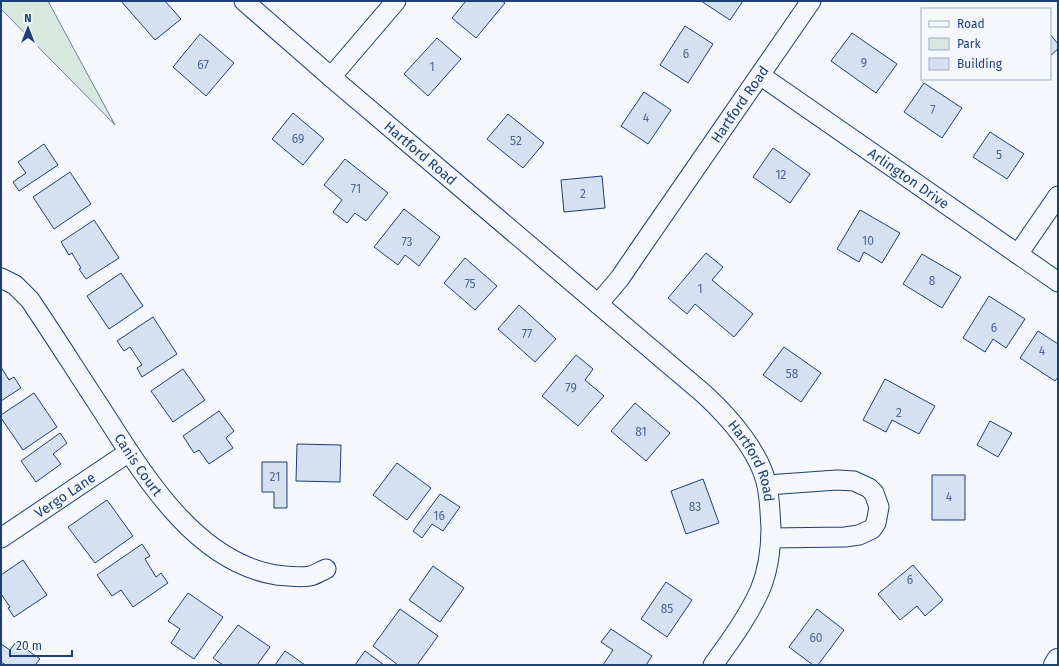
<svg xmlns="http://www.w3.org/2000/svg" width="1059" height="666" viewBox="0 0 1059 666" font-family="'Fira Sans',sans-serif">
  <rect width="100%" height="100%" fill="#f4f7fb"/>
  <path fill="#d7e8df" stroke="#687fa3" d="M 1,1 L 48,1 L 115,125 L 1,9 Z"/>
  <path fill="#d5e0f0" stroke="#1d3f73" d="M 121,1 L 165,1 L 181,19 L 155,40 Z
    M 466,1 L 502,1 L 505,3 L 476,38 L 452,18 Z
    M 701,1 L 743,1 L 730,20 Z
    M 685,26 L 713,44 L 688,83 L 660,65 Z
    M 852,33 L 897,64 L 876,93 L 831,61 Z
    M 200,34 L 234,63 L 206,96 L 173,67 Z
    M 1050,34 L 1058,44 L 1058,49 L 1050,56 Z
    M 437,38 L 461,59 L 428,96 L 404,74 Z
    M 924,83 L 962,108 L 942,138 L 904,112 Z
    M 644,92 L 671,110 L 648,144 L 621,126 Z
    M 293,113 L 324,139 L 303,165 L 272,139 Z
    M 508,114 L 544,143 L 523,168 L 487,139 Z
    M 990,132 L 1024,154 L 1007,179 L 973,157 Z
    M 44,144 L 58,165 L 19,191 L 13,182 L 26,173 L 18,162 Z
    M 773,148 L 810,174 L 790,203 L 753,177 Z
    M 345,159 L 388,193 L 366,221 L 355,213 L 347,223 L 333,212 L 342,200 L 324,185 Z
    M 70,172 L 91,204 L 54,229 L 33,197 Z
    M 602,176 L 605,208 L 564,212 L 561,180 Z
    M 404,209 L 440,237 L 419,266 L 405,255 L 398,265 L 374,247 Z
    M 860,210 L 900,233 L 882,263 L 864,252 L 859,262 L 837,249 Z
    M 94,220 L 119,258 L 86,279 L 79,269 L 81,268 L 73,255 L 72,253 L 69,255 L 61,242 Z
    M 706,253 L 723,267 L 712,280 L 753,314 L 734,337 L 695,304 L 687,314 L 668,298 Z
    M 922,254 L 961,277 L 942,308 L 903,284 Z
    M 465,258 L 497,286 L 475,310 L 444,283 Z
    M 121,273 L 143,306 L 109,329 L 87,296 Z
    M 989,296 L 1025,319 L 1006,348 L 993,339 L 985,352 L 963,338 Z
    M 519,305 L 556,339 L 535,362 L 498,329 Z
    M 153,317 L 177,354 L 142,377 L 137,368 L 142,365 L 130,347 L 124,351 L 117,341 Z
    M 1038,331 L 1058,344 L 1058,377 L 1055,381 L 1020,358 Z
    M 784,347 L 821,373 L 801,402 L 763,375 Z
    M 576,355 L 593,369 L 585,380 L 604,396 L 578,426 L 542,396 Z
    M 1,367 L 9,380 L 14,377 L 21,388 L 1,401 Z
    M 183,369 L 205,400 L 173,422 L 151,391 Z
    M 885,379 L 935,406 L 919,434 L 892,420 L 886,432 L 863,420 Z
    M 34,393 L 57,427 L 23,450 L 1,418 L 1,415 Z
    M 635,403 L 670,433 L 646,461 L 611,431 Z
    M 219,411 L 234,431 L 226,438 L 233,448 L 209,464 L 199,450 L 194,453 L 183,436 Z
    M 990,421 L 1012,433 L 998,457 L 977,445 Z
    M 60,433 L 67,443 L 53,454 L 61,464 L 36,482 L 21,461 Z
    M 297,444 L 341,445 L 340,482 L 296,481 Z
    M 262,462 L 287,462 L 287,508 L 274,508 L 274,492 L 262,492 Z
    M 397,463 L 431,488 L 407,520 L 373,495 Z
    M 932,475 L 965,475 L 965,520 L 932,520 Z
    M 703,479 L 719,523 L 686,534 L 671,491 Z
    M 440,494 L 460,507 L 443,531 L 432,524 L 422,538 L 413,531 Z
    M 107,500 L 133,536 L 95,563 L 68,527 Z
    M 142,544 L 150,556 L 145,559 L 156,577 L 161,573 L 168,583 L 133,607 L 121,590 L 112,596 L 97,575 Z
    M 23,560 L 47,595 L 14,617 L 8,608 L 10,607 L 1,594 L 1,575 Z
    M 913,565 L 943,600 L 925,616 L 917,606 L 900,620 L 878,594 Z
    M 433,566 L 464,588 L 440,622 L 409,600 Z
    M 666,582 L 692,600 L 667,637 L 641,619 Z
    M 188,593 L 223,617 L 194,659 L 171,643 L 180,629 L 168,621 Z
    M 400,609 L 438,636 L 417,665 L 398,665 L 373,646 Z
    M 817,609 L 844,630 L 818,665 L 813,665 L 789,647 Z
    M 238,625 L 270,647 L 257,665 L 223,665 L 213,658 Z
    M 611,629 L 652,656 L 646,665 L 603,665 L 613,650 L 601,642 Z
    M 16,642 L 40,659 L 35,665 L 6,665 L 1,662 L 1,644 L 10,650 Z
    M 285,651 L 291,655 L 305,665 L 275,665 Z
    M 365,651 L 384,665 L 355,665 Z"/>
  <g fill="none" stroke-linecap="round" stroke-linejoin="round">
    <defs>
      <g id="street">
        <path id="s1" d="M 244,1 L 331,77 L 704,394 C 729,417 760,452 767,486 C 770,500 770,514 771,528 C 771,549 768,571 760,590 C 748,617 730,641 713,665"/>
        <path id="s2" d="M 760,75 L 1058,282"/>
        <path d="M 331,77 L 396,1"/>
        <path d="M 1018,254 L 1058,196"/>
        <path id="s3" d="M 1,278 L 15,285 L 30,300 C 53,334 75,369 98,404 C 141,470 192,561 276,575 C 287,576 299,578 310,576 C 315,575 321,571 326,569"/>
        <path id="s4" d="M 598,304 L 620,278 L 637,253 L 811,1"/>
        <path d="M 767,485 L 837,480 L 854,481 L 869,488 L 874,493 L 879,507 L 876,523 L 872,529 L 859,535 L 845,537 L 771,538"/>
        <path id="s5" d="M 1,538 L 129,452"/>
      </g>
      <path id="secondary" d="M 1055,665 L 1058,660"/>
    </defs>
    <use href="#street" stroke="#1d3f73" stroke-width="21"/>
    <use href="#secondary" stroke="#1d3f73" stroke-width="24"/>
    <use href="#street" stroke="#f4f7fb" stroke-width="19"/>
    <use href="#secondary" stroke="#f4f7fb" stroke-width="22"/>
  </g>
  <g text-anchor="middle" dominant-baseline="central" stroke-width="3" stroke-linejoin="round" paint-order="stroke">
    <g font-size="12" fill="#4b6792">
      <text x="686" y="54">6</text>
      <text x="864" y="63">9</text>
      <text x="203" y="65">67</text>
      <text x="432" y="67">1</text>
      <text x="933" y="110">7</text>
      <text x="646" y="118">4</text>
      <text x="298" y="139">69</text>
      <text x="516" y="141">52</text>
      <text x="999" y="155">5</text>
      <text x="781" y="175">12</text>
      <text x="356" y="189">71</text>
      <text x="583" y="194">2</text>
      <text x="868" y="241">10</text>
      <text x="407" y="242">73</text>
      <text x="932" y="281">8</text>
      <text x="470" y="284">75</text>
      <text x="700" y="289">1</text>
      <text x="994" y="328">6</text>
      <text x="527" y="334">77</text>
      <text x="1042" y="351">4</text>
      <text x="792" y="374">58</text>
      <text x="571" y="388">79</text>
      <text x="899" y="413">2</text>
      <text x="641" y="432">81</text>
      <text x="275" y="477">21</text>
      <text x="949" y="497">4</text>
      <text x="695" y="507">83</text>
      <text x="439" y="516">16</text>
      <text x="910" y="580">6</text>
      <text x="667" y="609">85</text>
      <text x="816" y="638">60</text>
    </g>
    <g font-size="14" fill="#1d3f73" stroke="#f4f7fb">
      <text stroke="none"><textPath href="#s4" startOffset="245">Hartford Road</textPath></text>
      <text stroke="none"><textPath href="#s1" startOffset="233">Hartford Road</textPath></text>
      <text stroke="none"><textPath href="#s2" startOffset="181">Arlington Drive</textPath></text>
      <text stroke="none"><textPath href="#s1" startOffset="689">Hartford Road</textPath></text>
      <text stroke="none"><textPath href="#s3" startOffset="234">Canis Court</textPath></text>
      <text stroke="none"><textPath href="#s5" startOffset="77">Vergo Lane</textPath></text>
    </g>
  </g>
  <rect width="1059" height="666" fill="none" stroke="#1d3f73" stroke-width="4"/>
  <rect x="921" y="8" width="130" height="72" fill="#f4f7fb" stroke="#9eadc5"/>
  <rect x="929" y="21" width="20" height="6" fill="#f4f7fb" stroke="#9eadc5"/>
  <text x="957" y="28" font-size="12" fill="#1d3f73">Road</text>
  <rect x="929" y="38" width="20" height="12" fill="#d7e8df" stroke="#9eadc5"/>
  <text x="957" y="48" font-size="12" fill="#1d3f73">Park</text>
  <rect x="929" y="58" width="20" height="12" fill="#d5e0f0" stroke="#9eadc5"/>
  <text x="957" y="68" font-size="12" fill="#1d3f73">Building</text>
  <g transform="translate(28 28)" stroke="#f4f7fb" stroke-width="3" paint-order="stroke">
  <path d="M0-3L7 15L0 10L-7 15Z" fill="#1d3f73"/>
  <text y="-6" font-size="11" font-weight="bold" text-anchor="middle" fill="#1d3f73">N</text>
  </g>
  <path d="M10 650v6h62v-6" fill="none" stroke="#1d3f73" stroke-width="2"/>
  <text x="16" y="650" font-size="12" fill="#1d3f73" stroke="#f4f7fb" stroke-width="3" paint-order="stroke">20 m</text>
</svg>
